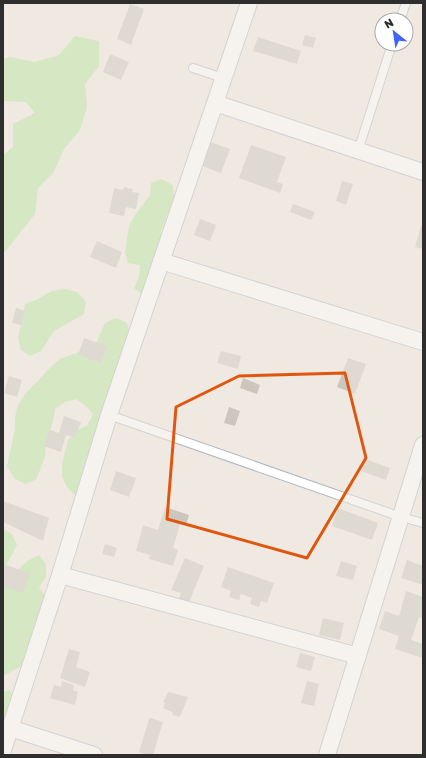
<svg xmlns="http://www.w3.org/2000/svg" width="426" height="758" viewBox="0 0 426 758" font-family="'Golos Text',sans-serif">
  <rect width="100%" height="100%" fill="#efe9e1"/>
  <path fill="#b6e59e" d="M 75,36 L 99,41 L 99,66 L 85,84 L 87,107 L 80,130 L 64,149 L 54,172 L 38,188 L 35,214 L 4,253 L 3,257 L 3,155 L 13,147 L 13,124 L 35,113 L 26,102 L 3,101 L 3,59 L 10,57 L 35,62 L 59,55 Z
    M 161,179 L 173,185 L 174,197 L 161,231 L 160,265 L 144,296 L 134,288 L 139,277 L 140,265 L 128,263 L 125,252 L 129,226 L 135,215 L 150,195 L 151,183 Z
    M 65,289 L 77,292 L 86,302 L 84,314 L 54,331 L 41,351 L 30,356 L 21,350 L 18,339 L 25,304 L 36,300 L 52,291 Z
    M 116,318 L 127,323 L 130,335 L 87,497 L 76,496 L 67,487 L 62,476 L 62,464 L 68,440 L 76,430 L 87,426 L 93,414 L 86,406 L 76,399 L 65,402 L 55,409 L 53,421 L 46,444 L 45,457 L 36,480 L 25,484 L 14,478 L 7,466 L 15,429 L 15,417 L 18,405 L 25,394 L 51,367 L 60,359 L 95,346 L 105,323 Z
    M 3,529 L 12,534 L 17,545 L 6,566 L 10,578 L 27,561 L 39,555 L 46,564 L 46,577 L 39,587 L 46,598 L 46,621 L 50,634 L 46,645 L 29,662 L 3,676 Z
    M 10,690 L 16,700 L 12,712 L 3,722 L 3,692 Z"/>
  <path fill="#cbc7bf" d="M 130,4 L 144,9 L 131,45 L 117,39 Z
    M 305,35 L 316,38 L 313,48 L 302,45 Z
    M 258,37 L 301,51 L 297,64 L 253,51 Z
    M 110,54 L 129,62 L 121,80 L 103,72 Z
    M 210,142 L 230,149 L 221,173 L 202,166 Z
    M 251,145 L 286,157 L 277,182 L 283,184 L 280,193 L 239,178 Z
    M 342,181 L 353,184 L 346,205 L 336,201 Z
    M 124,187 L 133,189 L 132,192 L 139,193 L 136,209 L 126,207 L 124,216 L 109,213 L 114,188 L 123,190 Z
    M 293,204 L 315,212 L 311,220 L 290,212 Z
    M 200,219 L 216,225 L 210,241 L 194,235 Z
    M 421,226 L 423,227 L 423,249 L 415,247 Z
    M 97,241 L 122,252 L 116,268 L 90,257 Z
    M 16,308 L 25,311 L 21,325 L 12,323 Z
    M 84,338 L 107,346 L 101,363 L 78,355 Z
    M 221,351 L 241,356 L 238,369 L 217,363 Z
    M 348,358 L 366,364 L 355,394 L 337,387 Z
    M 9,376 L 22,380 L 17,397 L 4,393 Z
    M 243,378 L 260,385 L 257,394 L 240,388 Z
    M 229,407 L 240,411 L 235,426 L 224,423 Z
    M 64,416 L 81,422 L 75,438 L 66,435 L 61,452 L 44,446 L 50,430 L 59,433 Z
    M 365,459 L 390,468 L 386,480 L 361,471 Z
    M 116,471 L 136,478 L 129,497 L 110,490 Z
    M 3,501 L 49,518 L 43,541 L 3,522 Z
    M 165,507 L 189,515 L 186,525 L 180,524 L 173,548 L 178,550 L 173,566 L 149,559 L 150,555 L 136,551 L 143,525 L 158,530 Z
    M 338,508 L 378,523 L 372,540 L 332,526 Z
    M 105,544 L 117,548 L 114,557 L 102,554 Z
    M 185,558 L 204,566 L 189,602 L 179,599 L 181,593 L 171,590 Z
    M 407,560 L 423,566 L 423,585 L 401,578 Z
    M 341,561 L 357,566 L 353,580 L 336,576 Z
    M 3,564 L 30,573 L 23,593 L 3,586 Z
    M 228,567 L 274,583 L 267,603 L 261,601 L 259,607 L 250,604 L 252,598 L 241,594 L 239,600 L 229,597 L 231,591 L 221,587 Z
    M 406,591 L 423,597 L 423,618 L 419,617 L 411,640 L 423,644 L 423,658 L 395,649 L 399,636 L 379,629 L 385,611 L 399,616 Z
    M 323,618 L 344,623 L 340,640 L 319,635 Z
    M 69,649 L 80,652 L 76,667 L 90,672 L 85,687 L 60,678 Z
    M 300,653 L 315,657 L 311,671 L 296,667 Z
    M 62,681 L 74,685 L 73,690 L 78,692 L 75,705 L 50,698 L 54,685 L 61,687 Z
    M 307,681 L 319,684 L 314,706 L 301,703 Z
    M 168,692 L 188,697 L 180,717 L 173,715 L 172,712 L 163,708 L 165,703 L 163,702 Z
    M 151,718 L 163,722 L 153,755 L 146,755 L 139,752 L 149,719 Z"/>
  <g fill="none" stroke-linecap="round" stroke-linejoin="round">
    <defs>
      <path id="service" d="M 400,20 L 406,3
        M 193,68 L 223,78
        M 358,151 L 392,44
        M 109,415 L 401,517 L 423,523"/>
      <path id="minor" d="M 215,103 L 423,172
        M 161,261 L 423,342
        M 60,575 L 358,656
        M 10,728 L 94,755
        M 3,750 L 60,575 L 109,415 L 249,3
        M 327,755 L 423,445"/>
    </defs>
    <use href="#service" stroke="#b4b7c1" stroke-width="10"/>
    <use href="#minor" stroke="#b4b7c1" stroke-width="18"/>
    <use href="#service" stroke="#fff" stroke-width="8"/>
    <use href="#minor" stroke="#fff" stroke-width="16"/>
  </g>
  <path d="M0 0H426V758H0ZM 345,373 L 366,458 L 307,558 L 167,519 L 176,407 L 239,376 Z" fill="#efe9e1" fill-opacity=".55" fill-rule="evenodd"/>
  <path fill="none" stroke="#df570e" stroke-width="3" stroke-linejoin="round" d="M 345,373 L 366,458 L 307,558 L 167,519 L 176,407 L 239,376 Z"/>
  <rect width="426" height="758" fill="none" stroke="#2e2e2e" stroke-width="8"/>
  <g transform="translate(394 32) rotate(330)"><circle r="19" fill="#ffffff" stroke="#ababab"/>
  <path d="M0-3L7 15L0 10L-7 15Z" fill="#4264fb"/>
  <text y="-6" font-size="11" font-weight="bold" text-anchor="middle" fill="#2e2e2e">N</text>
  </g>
</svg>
